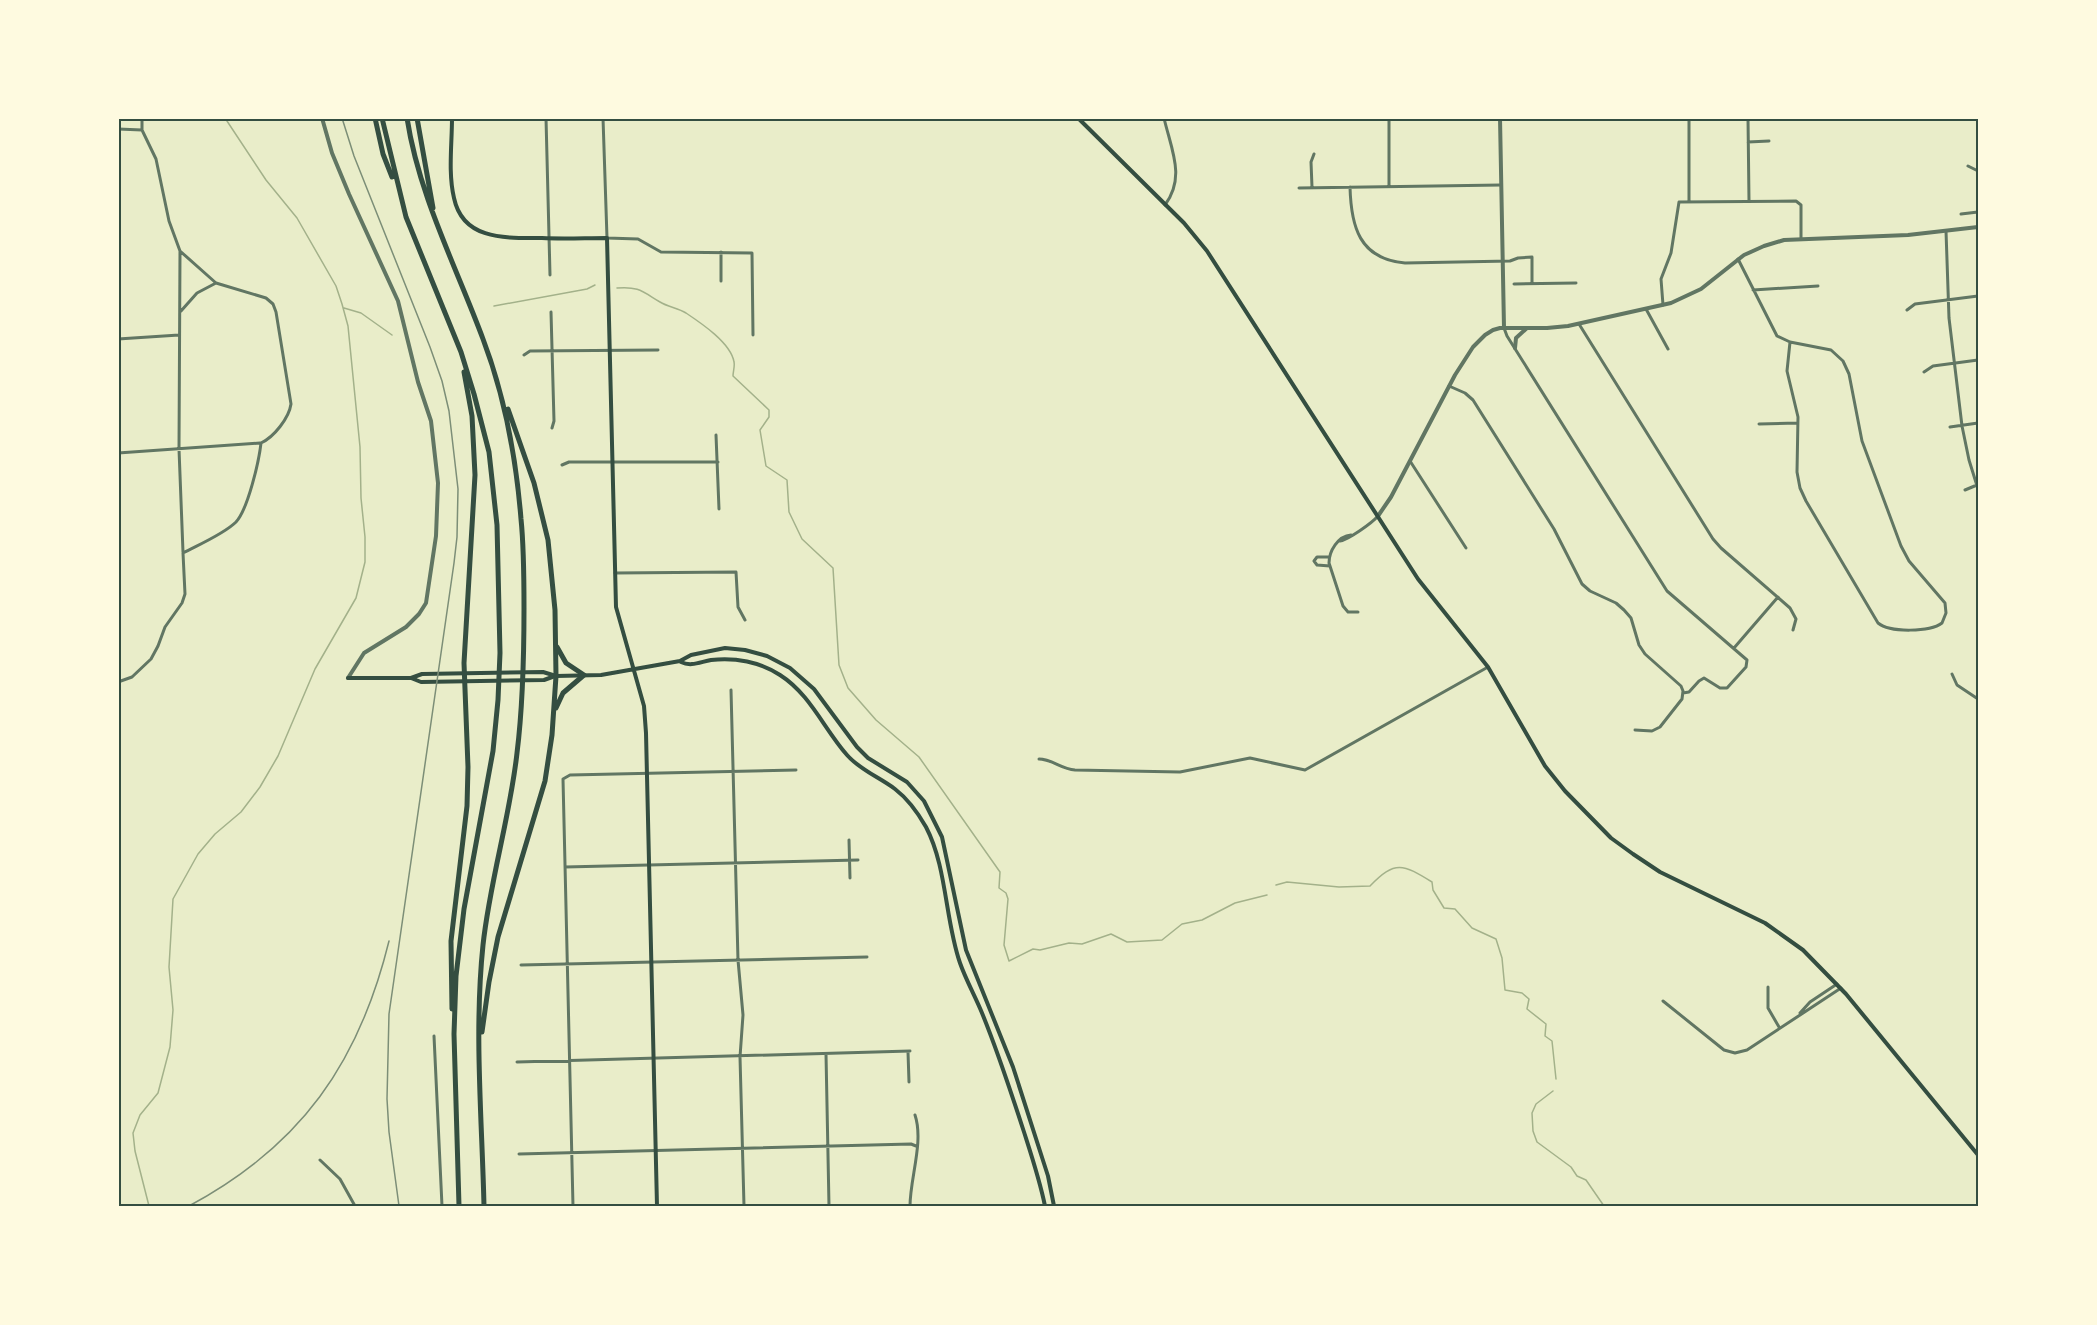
<svg xmlns="http://www.w3.org/2000/svg" width="2097" height="1325" viewBox="0 0 2097 1325" font-family="'Fira Sans',sans-serif">
  <rect width="100%" height="100%" fill="#e9edc9"/>
  <g fill="none" stroke-linecap="round" stroke-linejoin="round">
    <path stroke="#a3b18a" stroke-width="1.5" d="M 617,288 C 639,286 643,292 660,302 C 668,307 678,308 686,313 C 701,323 731,343 734,362 C 735,366 733,372 733,376 L 769,410 L 769,417 L 760,430 L 766,466 L 787,480 L 789,512 L 802,539 L 833,568 L 839,665 L 848,688 L 876,720 L 919,757 L 1000,872 L 999,888 L 1006,893 L 1008,899 L 1004,945 L 1009,961 L 1033,949 L 1040,950 L 1069,943 L 1082,944 L 1111,934 L 1127,942 L 1162,940 L 1182,924 L 1202,920 L 1235,903 L 1267,895
      M 494,306 L 587,289 L 595,285
      M 344,308 L 361,313 L 392,335
      M 1276,885 L 1287,882 L 1339,887 L 1370,886 C 1395,860 1403,864 1432,882 L 1433,890 L 1444,908 L 1455,909 L 1472,928 L 1496,939 L 1502,958 L 1505,990 L 1522,993 L 1529,999 L 1527,1009 L 1546,1024 L 1545,1036 L 1552,1041 L 1556,1079
      M 1553,1091 L 1536,1104 L 1532,1113 L 1533,1131 L 1537,1142 L 1571,1167 L 1577,1176 L 1586,1180 L 1604,1206
      M 149,1206 L 135,1151 L 133,1133 L 140,1115 L 158,1093 L 170,1047 L 173,1010 L 169,967 L 173,899 L 198,854 L 215,834 L 241,812 L 260,787 L 278,756 L 315,669 L 356,598 L 365,562 L 365,537 L 361,498 L 360,447 L 348,326 L 342,304 L 336,286 L 297,218 L 266,180 L 225,118"/>
    <path stroke="#617663" stroke-width="3" d="M 546,118 L 550,275
      M 603,118 L 607,238 L 638,239 L 661,252 L 752,253 L 753,335
      M 1164,118 C 1171,149 1186,177 1165,205
      M 1689,118 L 1689,202
      M 1748,118 L 1749,201
      M 118,129 L 142,130
      M 1748,142 L 1769,141
      M 1968,166 L 1978,171
      M 1389,186 L 1389,118
      M 1312,187 L 1311,162 L 1314,154
      M 1350,187 C 1351,226 1359,259 1405,263 L 1510,261 L 1518,258 L 1532,257 L 1532,283
      M 1299,188 L 1501,185
      M 1961,214 L 1978,212
      M 1946,231 L 1949,318 L 1962,426 L 1969,460 L 1978,489
      M 180,251 L 179,449 L 183,552
      M 721,252 L 721,281
      M 1738,259 L 1777,336 L 1790,342 L 1831,350 L 1843,361 L 1849,374 L 1862,441 L 1901,546 L 1909,561 L 1945,603 L 1946,613 L 1942,623
      M 1514,284 L 1576,283
      M 1753,290 L 1818,286
      M 1663,305 L 1661,279 L 1671,253 L 1679,202 L 1796,201 L 1801,205 L 1801,239
      M 1646,309 L 1668,349
      M 1907,310 L 1915,304 L 1978,296
      M 181,311 L 197,293 L 216,283
      M 551,312 L 554,421 L 552,428
      M 1579,324 L 1713,539 L 1721,548 L 1790,608 L 1796,619 L 1793,630
      M 1504,328 L 1507,336 L 1667,591 L 1747,660 L 1746,667 L 1727,688 L 1720,688 L 1704,678 L 1699,681 L 1689,692 L 1683,693
      M 118,339 L 179,335
      M 1790,342 L 1787,371 L 1798,417 L 1797,472 L 1800,488 L 1806,501 L 1878,623 C 1890,633 1930,632 1942,623
      M 524,355 L 530,351 L 658,350
      M 1924,372 L 1933,366 L 1978,360
      M 1449,386 L 1465,393 L 1473,400 L 1554,529 L 1582,584 L 1590,591 L 1616,603 L 1624,610 L 1631,618 L 1639,645 L 1645,654 L 1681,686 L 1683,691 L 1682,699 L 1660,727 L 1652,731 L 1635,730
      M 1759,424 L 1797,423
      M 1950,427 L 1978,423
      M 716,435 L 719,509
      M 118,453 L 260,443
      M 1410,461 L 1466,548
      M 562,465 L 569,462 L 718,462
      M 1965,490 L 1977,485
      M 1351,535 C 1338,536 1329,551 1329,563 L 1343,606 L 1348,612 L 1358,612
      M 1340,541 C 1348,540 1372,523 1378,516
      M 1329,557 L 1317,557 L 1314,561 L 1317,565 L 1330,566
      M 615,573 L 736,572 L 738,607 L 745,620
      M 1734,648 L 1778,597
      M 1952,674 L 1957,685 L 1978,699
      M 118,682 L 132,677 L 151,659 L 158,646 L 165,627 L 182,603 L 185,594 L 183,553 C 198,545 224,534 236,522 C 248,509 259,461 261,443 C 274,437 289,418 291,404 L 276,312 L 273,304 L 266,298 L 216,283 L 180,251 L 169,221 L 156,159 L 142,130 L 142,118
      M 731,690 L 738,960 L 743,1015 L 740,1057 L 744,1206
      M 1039,759 C 1052,759 1061,769 1075,770 L 1180,772 L 1250,758 L 1305,770 L 1488,667
      M 849,840 L 850,878
      M 565,867 L 858,860
      M 521,965 L 867,957
      M 1768,987 L 1768,1008 L 1779,1027
      M 1663,1001 L 1724,1050 L 1735,1053 L 1747,1050 L 1841,988
      M 1800,1013 L 1810,1002 L 1837,984
      M 434,1036 L 442,1206
      M 908,1052 L 909,1082
      M 826,1054 L 829,1206
      M 517,1062 L 910,1051
      M 519,1154 L 911,1144 L 916,1146
      M 320,1160 L 340,1179 L 355,1206
      M 573,1206 L 563,779 L 570,775 L 796,770
      M 910,1206 C 910,1178 924,1142 915,1115"/>
    <path stroke="#617663" stroke-width="4" d="M 322,118 L 332,153 L 349,194 L 398,301 L 418,382 L 431,421 L 438,483 L 436,536 L 426,603 L 419,614 L 406,627 L 364,653 L 348,678
      M 1500,118 L 1504,328
      M 1515,348 L 1516,338 L 1527,328
      M 1378,516 L 1391,497 L 1455,375 L 1473,347 L 1485,335 L 1493,330 L 1500,328 L 1547,328 L 1568,326 L 1671,303 L 1701,289 L 1744,255 L 1764,246 L 1784,240 L 1908,235 L 1978,227"/>
    <path stroke="#344e41" stroke-width="4" d="M 452,118 C 452,144 448,173 454,198 C 463,241 507,238 542,238 C 563,239 585,238 607,238 L 616,607 L 644,706 L 646,733 L 657,1206
      M 1078,118 L 1184,223 L 1207,251 L 1418,579 L 1488,667 L 1545,766 L 1565,791 L 1611,838 L 1633,854 L 1660,872 L 1765,923 L 1803,950 L 1846,994 L 1978,1155
      M 681,662 C 691,667 700,662 711,660 C 735,657 760,662 780,675 C 810,694 824,729 847,755 C 860,770 879,777 895,789 C 908,799 918,813 926,827 C 947,867 945,920 960,963 C 966,980 975,996 982,1013 C 998,1052 1011,1092 1024,1132 C 1032,1157 1040,1181 1045,1206
      M 348,678 L 411,678 L 422,674 L 543,672 L 556,676 L 601,675 L 680,661 L 691,655 L 725,648 L 745,650 L 767,656 L 790,668 L 814,689 L 857,747 L 868,758 L 907,782 L 924,801 L 942,837 L 966,950 L 1013,1067 L 1048,1176 L 1054,1206
      M 411,678 L 421,682 L 544,680 L 555,676"/>
    <path stroke="#344e41" stroke-width="5" d="M 375,118 L 383,154 L 392,177
      M 382,118 L 406,217 L 461,352 L 474,394 L 489,452 L 497,525 L 500,653 L 498,700 L 493,751 L 464,909 L 456,976 L 454,1034 L 459,1206
      M 407,118 C 419,196 456,266 483,339 C 505,397 516,457 521,519 C 524,548 524,578 524,608 C 524,656 523,705 517,753 C 510,817 490,880 483,945 C 474,1032 482,1119 484,1206
      M 417,118 L 433,208
      M 556,708 L 563,693 L 584,675 L 566,663 L 557,647
      M 452,1009 L 451,941 L 467,806 L 468,767 L 464,663 L 475,475 L 472,416 L 464,372
      M 482,1032 L 489,982 L 498,937 L 545,781 L 552,735 L 556,676 L 555,610 L 548,540 L 534,483 L 508,409"/>
    <path stroke="#7c8e77" stroke-width="1.5" d="M 342,118 L 354,156 L 430,347 L 442,381 L 449,411 L 458,489 L 457,537 L 454,563 L 389,1014 L 387,1099 L 389,1132 L 399,1206
      M 189,1206 C 301,1146 359,1063 389,941"/>
  </g>
  <rect width="2097" height="1325" fill="none" stroke="#fefae0" stroke-width="240"/>
  <rect x="120" y="120" width="1857" height="1085" fill="none" stroke="#344e41" stroke-width="2"/>
</svg>
